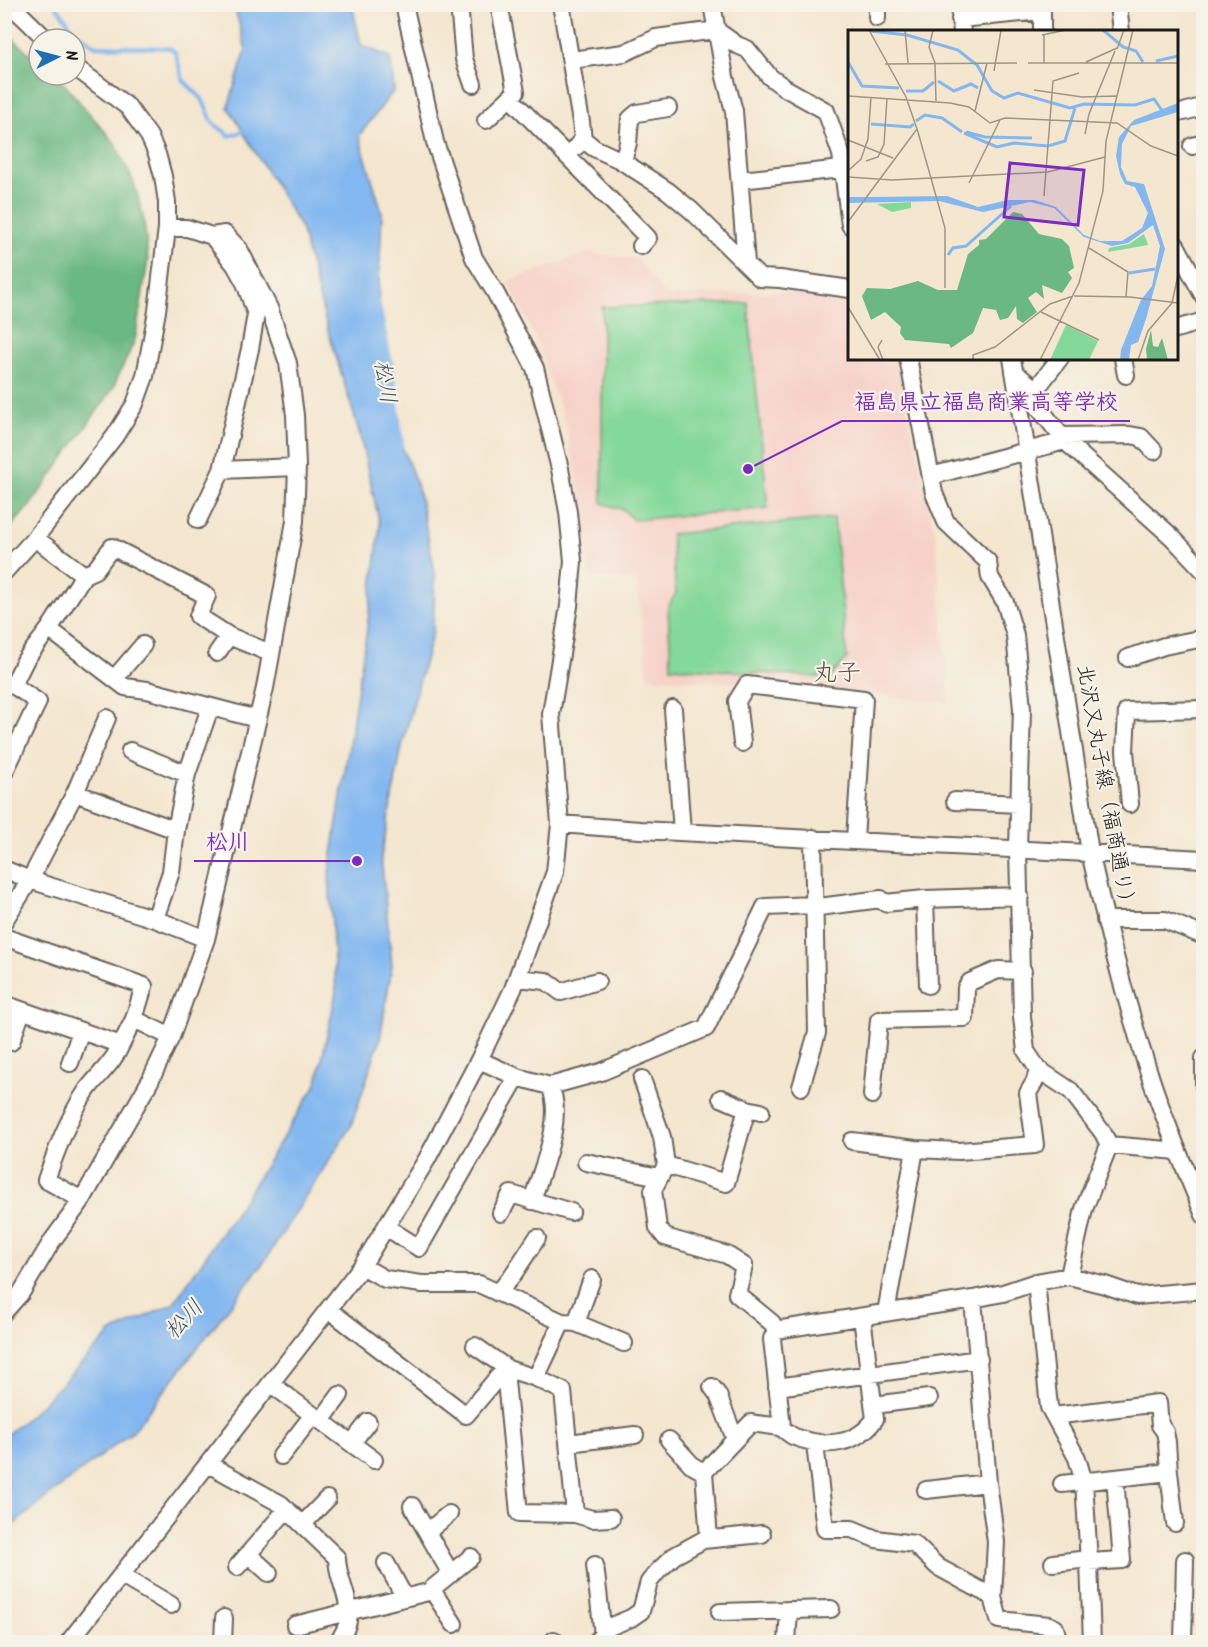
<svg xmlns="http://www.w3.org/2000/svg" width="1208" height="1647" viewBox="0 0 1208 1647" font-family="Kalam,'Klee One',sans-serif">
  <rect width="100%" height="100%" fill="#f7f3e8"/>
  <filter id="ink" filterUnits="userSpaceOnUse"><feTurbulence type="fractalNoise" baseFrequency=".0167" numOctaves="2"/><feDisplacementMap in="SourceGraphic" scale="12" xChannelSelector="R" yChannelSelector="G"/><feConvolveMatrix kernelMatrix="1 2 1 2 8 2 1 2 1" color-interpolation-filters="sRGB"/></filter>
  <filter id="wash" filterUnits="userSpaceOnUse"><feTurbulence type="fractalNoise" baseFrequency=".008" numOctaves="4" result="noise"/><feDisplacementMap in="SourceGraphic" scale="24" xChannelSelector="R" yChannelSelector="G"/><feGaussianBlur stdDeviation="1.35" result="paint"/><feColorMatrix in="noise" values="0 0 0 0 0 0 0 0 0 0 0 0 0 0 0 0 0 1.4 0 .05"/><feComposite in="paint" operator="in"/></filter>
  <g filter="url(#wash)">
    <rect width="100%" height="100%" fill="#f4e6cf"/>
    <path fill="#f7d1c8" d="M 587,253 L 637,259 L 665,296 L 772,292 L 849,294 L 850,358 L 898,359 L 901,383 L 936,538 L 949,703 L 848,691 L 648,677 L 637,582 L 589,576 L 585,516 L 566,424 L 536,340 L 508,281 Z"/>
    <path fill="#84d89a" stroke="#507a5b" stroke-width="1.5" d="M 748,303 L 768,508 L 633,520 L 624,510 L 602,503 L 602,307 Z
      M 834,518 L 847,658 L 830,678 L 671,667 L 668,607 L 676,593 L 671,534 Z"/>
    <path fill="#6bb882" stroke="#446a4f" stroke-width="1.5" d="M 5,31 L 39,62 L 39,75 L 54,75 L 65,85 L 114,142 L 134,183 L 144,220 L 148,260 L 135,340 L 112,390 L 32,503 L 5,534 Z"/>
    <path fill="#82b7f0" stroke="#4f6a86" stroke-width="1.5" d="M 234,5 L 352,5 L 361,45 L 390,57 L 394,90 L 359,136 L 382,212 L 375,375 L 418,488 L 435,572 L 433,631 L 402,746 L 381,857 L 392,966 L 380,1039 L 351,1126 L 264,1262 L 133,1431 L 47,1497 L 5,1532 L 5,1436 L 36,1410 L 112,1332 L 173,1304 L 244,1200 L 317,1083 L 336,992 L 329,874 L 367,629 L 380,525 L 359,431 L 329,334 L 301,228 L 228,107 L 246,50 Z"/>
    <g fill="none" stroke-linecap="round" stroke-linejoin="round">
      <path stroke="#82b7f0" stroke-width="4" d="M 55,4 L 74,30 L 95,46 L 170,48 L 175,52 L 183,80 L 202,99 L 213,123 L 230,136 L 246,130"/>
      <path stroke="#82b7f0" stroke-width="22" d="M 370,307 L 384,374 L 393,443"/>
    </g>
  </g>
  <g filter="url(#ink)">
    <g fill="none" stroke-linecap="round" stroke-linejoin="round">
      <defs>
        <path id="minor" d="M 10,4 L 46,39
          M 459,4 L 464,59 L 473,84
          M 561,4 L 581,122 L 583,139 L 576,147
          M 712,4 L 725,77 L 734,111 L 746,263
          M 959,4 L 962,32
          M 1042,4 L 1042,32
          M 1118,4 L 1121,32
          M 877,18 L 877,4
          M 960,19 L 1042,11
          M 571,60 L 624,53 L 656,38 L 716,30 L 737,45 L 747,49 L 770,77 L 785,88 L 826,111 L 841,154 L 850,225
          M 510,98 L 648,238 L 641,246
          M 1184,112 L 1204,106
          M 486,120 L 516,92 L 499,4
          M 583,139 L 594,148 L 620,160 L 668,191 L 692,211 L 760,278 L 780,279 L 850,289
          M 1192,146 L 1204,143
          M 623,161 L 628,143 L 630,119 L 637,113 L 668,108
          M 741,180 L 850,168
          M 1176,245 L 1204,297
          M 1176,329 L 1204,321
          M 908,358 L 934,493 L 946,522 L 988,562 L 990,577 L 1005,602 L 1015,635 L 1022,709 L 1018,849 L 1022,1017 L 1026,1051 L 1038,1069 L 1071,1091 L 1103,1133 L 1109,1145
          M 1012,358 L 1090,852 C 1107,930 1127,1007 1152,1082 C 1167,1127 1186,1171 1204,1215
          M 1123,358 L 1126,375
          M 1014,372 L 1029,384 L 1036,404 L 1065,441
          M 1033,393 L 1060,358
          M 1061,436 L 1130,435 L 1141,437 L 1154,451
          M 222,470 L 297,467
          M 931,476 L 1065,441 L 1172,537 L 1204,571
          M 198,520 L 222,470 L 250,349 L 256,314 L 245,283 L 235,265 L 212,236
          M 35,538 L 84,575
          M 4,572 L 35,538 L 115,436 L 135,404 L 145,376 L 157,311 L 167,228 L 167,202 L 163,176 L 157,154 L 149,136 L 128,107 L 75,67
          M 49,629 L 125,687 L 147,690 L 257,719
          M 217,653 L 229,636
          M 1128,658 L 1164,646 L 1204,638
          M 114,679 L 143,645
          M 673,709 L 682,832
          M 742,743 L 737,701 L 747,685 L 864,699 L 855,840
          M 130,751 L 187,774
          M 4,773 L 38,702 L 13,685 L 26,659 L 49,629 L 84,575 L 95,570 L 112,547 L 207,596 L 198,616 L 229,636 L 270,653
          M 75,793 L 176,830
          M 955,801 L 1019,804
          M 1130,804 L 1125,751 L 1127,711 L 1204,709
          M 560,824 L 640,830 L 1204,859
          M 4,869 L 30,880 L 155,919 L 206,939
          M 925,899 L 928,985
          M 155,919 L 171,872 L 176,830 L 187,774 L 210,708
          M 1105,920 L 1165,920 L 1204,936
          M 4,921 L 30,880 L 75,793 L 107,718
          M 4,937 L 144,986 L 134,1019 L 171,1037
          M 517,978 L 546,981 L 561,992 L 597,981
          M 4,1004 L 121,1045 L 134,1019
          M 11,1042 L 22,1011
          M 1204,1058 L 1204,1086
          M 479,1060 L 517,1077 L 550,1086 L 601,1072 L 706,1028 L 765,907 L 813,905 L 819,907 L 881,899 L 885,903 L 925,899 L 1020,896
          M 70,1063 L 81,1031
          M 642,1079 L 662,1137 L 666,1165
          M 801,1087 L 817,1033 L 813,838
          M 872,1095 L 879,1020 L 965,1018 L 966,988 L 970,982 L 998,970 L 1023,971
          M 721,1098 L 747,1109 L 761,1112
          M 747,1109 L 726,1183 L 666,1165 L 653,1190 L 658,1228 L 665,1237 L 727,1255 L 744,1266 L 737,1294 L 772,1323 L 776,1330 L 772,1339 L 782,1427
          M 852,1141 L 915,1149 L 959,1151 L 1035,1145 L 1028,1093 L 1035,1081 L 1038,1069
          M 586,1162 L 659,1177
          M 82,1200 L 46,1180 C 57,1149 68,1118 87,1090 C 98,1075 114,1062 121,1045
          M 532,1201 C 542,1168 565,1119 550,1086
          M 501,1213 L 511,1194 L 571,1212
          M 386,1227 L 419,1248 L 517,1077
          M 362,1266 L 385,1279 L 422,1284 L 479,1284 L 562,1322 L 576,1323 L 624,1343
          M 1069,1276 L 1084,1209 L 1109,1145 L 1178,1151
          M 1036,1282 L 1049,1407 L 1077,1458 L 1084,1482 L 1089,1562 L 1092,1642
          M 498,1293 L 512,1276 L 537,1238
          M 973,1299 L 988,1483 L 996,1542 L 993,1597 L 999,1620 L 1049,1625 L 1055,1628 L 1059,1642
          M 329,1310 L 466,1415 L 498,1377 L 507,1375
          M 4,1312 L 21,1293 L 52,1241 L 82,1200 L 150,1081 L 171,1037 L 206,939 L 265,688 L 295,521 L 297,467 L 295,415 L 288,363 L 269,308 L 239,249 L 225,234 L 212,236 L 187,228 L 167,228
          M 886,1313 L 915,1149
          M 576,1323 L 592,1279
          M 776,1330 L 973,1299 L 1003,1293 L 1036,1282 L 1069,1276 L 1105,1285 L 1137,1296 L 1204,1290
          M 475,1346 L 508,1369 L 536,1378 L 562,1322
          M 508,1369 L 506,1381 L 519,1513 L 575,1514
          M 536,1378 L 563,1391 L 575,1514 L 592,1519 L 611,1518
          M 271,1384 L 374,1460
          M 712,1387 L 718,1395 L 735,1439
          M 777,1387 L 979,1359
          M 874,1405 L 929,1398
          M 1054,1416 L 1158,1403 L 1160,1425 L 1165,1432 L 1167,1442 L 1169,1472 L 1062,1484
          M 321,1421 L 340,1395
          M 669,1440 L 693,1466 L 704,1472
          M 352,1443 L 368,1422
          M 568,1443 L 635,1435
          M 815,1444 L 825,1529 L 852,1529 L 876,1539 L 914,1544 L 938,1567 L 993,1597
          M 281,1456 L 313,1415
          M 208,1464 L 281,1504 L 337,1558 C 337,1579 352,1600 348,1621 C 347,1628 342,1636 338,1642
          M 1169,1472 L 1175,1523
          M 926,1490 L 988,1483
          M 412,1506 L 451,1574
          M 303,1524 L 327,1499
          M 427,1532 L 449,1514
          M 709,1539 L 704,1472 L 751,1423 C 760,1425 771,1425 779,1427 C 785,1429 789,1435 795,1437 C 824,1448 856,1446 875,1419 L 862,1317
          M 248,1554 L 269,1573
          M 1089,1562 L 1122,1560 L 1115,1478
          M 386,1563 L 405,1598
          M 1053,1563 L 1089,1559
          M 595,1565 L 603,1635
          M 237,1567 L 287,1509
          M 122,1576 L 171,1605
          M 432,1590 L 454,1624
          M 720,1612 L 831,1609
          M 295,1625 L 428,1592 L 471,1557
          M 554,1640 L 554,1642
          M 69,1642 L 362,1266 L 427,1159 L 479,1060 L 513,989 L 555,872 L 560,824 L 551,714 L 569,606 L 573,561 L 568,512 L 560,469 L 535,368 L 495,292 L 474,258 L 435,142 L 404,4
          M 223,1642 L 224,1618
          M 596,1642 L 609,1627 L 631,1618 L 641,1611 L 649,1582 L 658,1571 L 674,1556 L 703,1540 L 762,1534
          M 787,1642 L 789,1610
          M 1183,1642 L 1185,1560"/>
      </defs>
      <use href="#minor" stroke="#68635b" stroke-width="20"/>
      <use href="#minor" stroke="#fff" stroke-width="16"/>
    </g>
  </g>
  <g text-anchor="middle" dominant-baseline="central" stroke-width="4.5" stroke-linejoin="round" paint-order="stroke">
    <g font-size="21" fill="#1c1c1c" stroke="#f7f3e8">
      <text transform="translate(1105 789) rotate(80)">北沢又丸子線（福商通り）</text>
    </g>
    <g font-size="22" font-style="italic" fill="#405266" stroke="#f7f3e8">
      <text transform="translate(384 382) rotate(81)">松川</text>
      <text transform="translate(185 1320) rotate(-47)">松川</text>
    </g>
    <g font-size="24" fill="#5d4d41" stroke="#f7f3e8">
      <text x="837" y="673">丸子</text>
    </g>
  </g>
  <g transform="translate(848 30)">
    <rect width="330" height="330" fill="#f4e6cf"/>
    <path d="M 63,172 L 63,178 L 44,182 L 29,174 ZM 296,204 L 300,215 L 260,222 L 261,218 L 281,214 ZM 218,295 L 250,311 L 241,330 L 202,330 Z" fill="#84d89a"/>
    <path d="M 165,182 L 174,184 L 191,204 L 214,209 L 221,216 L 226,238 L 220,242 L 224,248 L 214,263 L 194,255 L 196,269 L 188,262 L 180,268 L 189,282 L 175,293 L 169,289 L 168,276 L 160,288 L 152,290 L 148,280 L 135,278 L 125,303 L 103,318 L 101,314 L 57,310 L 52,303 L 53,297 L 37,282 L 23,290 L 14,266 L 19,258 L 42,259 L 70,251 L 90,260 L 109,260 L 120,224 L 131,215 L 131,210 L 138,209 ZM 303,300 L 305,316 L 310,317 L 314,308 L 320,330 L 299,330 L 298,319 Z" fill="#6bb882"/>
    <path d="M 330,73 L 330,82 L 283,96 L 274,114 L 273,137 L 279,151 L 296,154 L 317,219 L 298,289 L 290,312 L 283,315 L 281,330 L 272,330 L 273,320 L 293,270 L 304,256 L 312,216 L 305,195 L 280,213 L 264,216 L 236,207 L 206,178 L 182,172 L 135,182 L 91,171 L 0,173 L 0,167 L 22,167 L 99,166 L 130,177 L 160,170 L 187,170 L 208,177 L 236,205 L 252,211 L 274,211 L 294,198 L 300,183 L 287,157 L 277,154 L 272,144 L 268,126 L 271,107 L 286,90 Z" fill="#82b7f0"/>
    <path fill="none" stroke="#82b7f0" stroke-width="3" d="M 255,0 L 275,17 L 288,21 L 295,32M 23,1 L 59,5 L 110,20 L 129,35 L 144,61 L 156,68 L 170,63 L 222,78 L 236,74 L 287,75 L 306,69 L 315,82M 308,31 L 330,26M 0,32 L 14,56 L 51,58M 90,51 L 106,61 L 123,54 L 130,58M 58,61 L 75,61 L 86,52M 68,91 L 77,85 L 94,88 L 114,102M 23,94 L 62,97 L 66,94M 118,102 L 137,107 L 184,108M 116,103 L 149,117 L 166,113 L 200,116 L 217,111 L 227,78M 100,225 L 105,218 L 118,216 L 163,176M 281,243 L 307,239"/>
    <path fill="none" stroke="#9e9587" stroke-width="1.5" d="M 21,0 L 58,67 L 70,102 L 97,198 L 97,258M 57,0 L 60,33M 85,0 L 81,17 L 87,33 L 88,71M 194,5 L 218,0M 196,5 L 196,33M 269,19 L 276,0M 238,32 L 269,18M 180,33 L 330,33M 37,34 L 169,33M 146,41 L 153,0M 186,60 L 234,67 L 268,66M 0,66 L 102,73 L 121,77 L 142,93 L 157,88 L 269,93 L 303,116 L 330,126M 127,81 L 139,33M 237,104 L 241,84 L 267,21M 0,110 L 45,128M 18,131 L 30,127 L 36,114 L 39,68M 0,141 L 13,129 L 20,109 L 23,67M 0,147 L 44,150 L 200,142 L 257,127M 121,153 L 152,90M 196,166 L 205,51 L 231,43M 0,192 L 69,99M 241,218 L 280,242 L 278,267M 226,266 L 282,267 L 330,273M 324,273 L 330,245M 0,277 L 32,330M 193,282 L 251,310M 34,310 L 30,317 L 35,330M 125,330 L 125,325 L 147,317 L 202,274 L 225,266M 192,330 L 231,253 L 255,161 L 258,111 L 285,0M 290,330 L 300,301 L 324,273"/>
    <path fill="#7b2cbf" fill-opacity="0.15" stroke="#7b2cbf" stroke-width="3" d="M 162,133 L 236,140 L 230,195 L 156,187 Z"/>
    <rect width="330" height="330" fill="none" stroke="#1c1c1c" stroke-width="3"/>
  </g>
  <path fill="none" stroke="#7b2cbf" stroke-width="2" d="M748 469L842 421H1130M357 861L262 861H194"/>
  <g fill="#7b2cbf" stroke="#f7f3e8" stroke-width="2">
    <circle cx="748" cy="469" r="6"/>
    <circle cx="357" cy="861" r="6"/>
  </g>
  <g font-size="22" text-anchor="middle" font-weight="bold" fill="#7b2cbf" stroke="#f7f3e8" stroke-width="4.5" stroke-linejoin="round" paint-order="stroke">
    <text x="986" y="409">福島県立福島商業高等学校</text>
    <text x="228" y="849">松川</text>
  </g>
  <rect width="1208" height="1647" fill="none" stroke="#f7f3e8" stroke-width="24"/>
  <g transform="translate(57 57) rotate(84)"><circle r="28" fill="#f7f3e8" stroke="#9f9d96" stroke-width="1.5"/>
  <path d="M0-4.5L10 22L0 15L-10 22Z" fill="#1f6fb2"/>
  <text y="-9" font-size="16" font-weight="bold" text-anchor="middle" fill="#1c1c1c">N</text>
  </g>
</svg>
